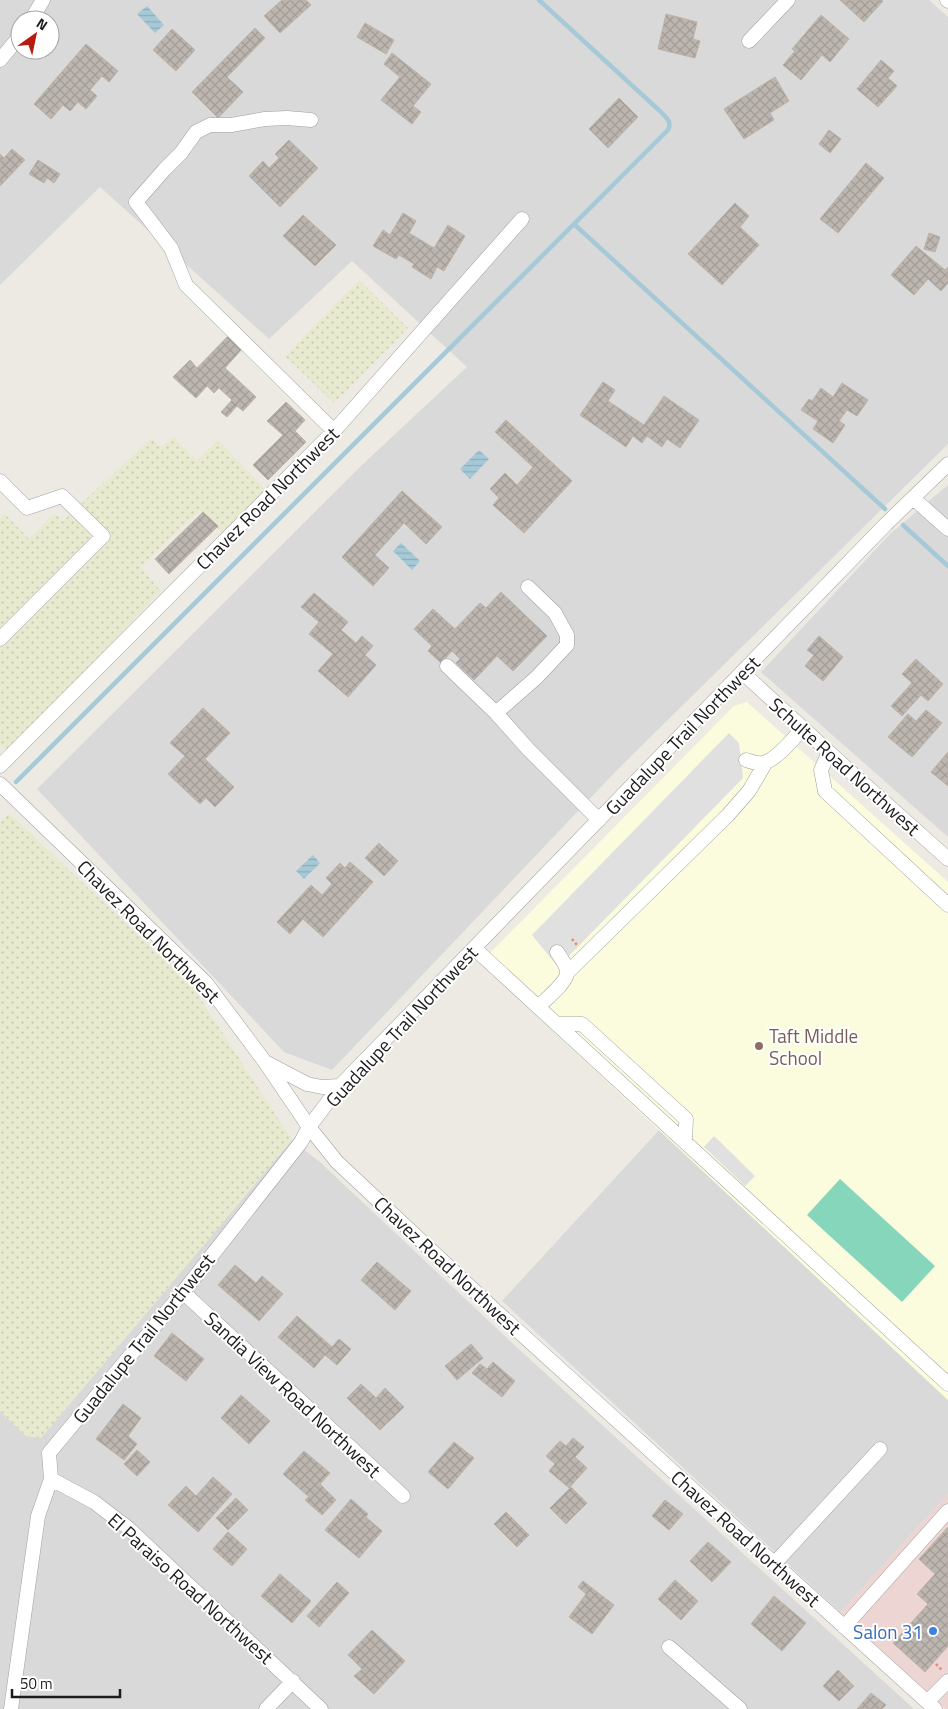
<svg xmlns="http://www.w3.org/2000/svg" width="948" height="1709" viewBox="0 0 948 1709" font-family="'Titillium Web',sans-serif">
  <defs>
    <pattern id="farmland-dots" width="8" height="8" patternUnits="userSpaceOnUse" patternTransform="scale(1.25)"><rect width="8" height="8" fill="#e7eacf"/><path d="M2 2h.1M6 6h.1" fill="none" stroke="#c6c8b1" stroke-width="1.8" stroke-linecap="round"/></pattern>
    <pattern id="water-rules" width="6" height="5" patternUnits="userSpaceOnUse" patternTransform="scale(1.25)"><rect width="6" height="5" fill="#a6c9d7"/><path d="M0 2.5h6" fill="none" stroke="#8eacb8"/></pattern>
    <pattern id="building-cross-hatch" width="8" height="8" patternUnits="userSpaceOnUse" patternTransform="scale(1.25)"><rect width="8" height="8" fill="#bdb6b0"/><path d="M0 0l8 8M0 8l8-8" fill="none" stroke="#a29c97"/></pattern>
  </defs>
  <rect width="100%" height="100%" fill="#edeae3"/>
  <path fill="#dad9d9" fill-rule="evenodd" d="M 0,0 L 929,0 L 948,17 L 948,444 L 619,768 L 332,1070 L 284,1052 L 37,789 L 363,464 L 467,367 L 352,261 L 269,339 L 100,187 L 0,285 ZM 20,20 L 50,20 L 50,50 L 20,50 Z
    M 948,485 L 948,837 L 761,672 L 890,534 Z
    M 660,1129 L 948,1400 L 948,1494 L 840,1612 L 502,1301 Z
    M 292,1140 L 321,1163 L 511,1342 L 914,1709 L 0,1709 L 0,1411 L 26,1436 L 41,1438 Z"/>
  <path fill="#edd5d3" d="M 948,1494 L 948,1709 L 945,1709 L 840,1612 Z"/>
  <path fill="#fafcdd" d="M 747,702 L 948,882 L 948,1400 L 480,963 L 734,706 Z"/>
  <path fill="url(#farmland-dots)" d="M 359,280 L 408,328 L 334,403 L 285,356 Z
    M 174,437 L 196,461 L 218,440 L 266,490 L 222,533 L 200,510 L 140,567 L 161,591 L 8,752 L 0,744 L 0,517 L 4,513 L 29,539 L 54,513 L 63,521 L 151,438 L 161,447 Z
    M 9,813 L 192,986 L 292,1140 L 41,1438 L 26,1436 L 0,1411 L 0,823 Z"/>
  <path fill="#86d6bc" d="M 840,1179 L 935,1266 L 902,1302 L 807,1215 Z"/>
  <path fill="#e0e0e0" d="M 729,733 L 739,743 L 743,778 L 558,967 L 532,935 Z
    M 714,1136 L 755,1176 L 745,1186 L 704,1147 Z"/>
  <path fill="url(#water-rules)" d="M 147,6 L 164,25 L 155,33 L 137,14 Z
    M 479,450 L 489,459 L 470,479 L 460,469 Z
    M 401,543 L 420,561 L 412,570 L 393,551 Z
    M 313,855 L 320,863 L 304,879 L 296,871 Z"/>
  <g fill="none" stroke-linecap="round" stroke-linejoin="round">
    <path stroke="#a6c9d7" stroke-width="4.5" d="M 574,224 L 885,509
      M 903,525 L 948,566
      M 16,782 L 668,130 C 672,122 667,118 661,112 L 539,0"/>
  </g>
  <path fill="url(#building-cross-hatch)" stroke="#bdb2a6" d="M 282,0 L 306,0 L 311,5 L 280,33 L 264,16 Z
    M 840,0 L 881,0 L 883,1 L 864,22 Z
    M 666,14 L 697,22 L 693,39 L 700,41 L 695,58 L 658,49 Z
    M 821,15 L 849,39 L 830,62 L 822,55 L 801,80 L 783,65 L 795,51 L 792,49 Z
    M 365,23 L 394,40 L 386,54 L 357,37 Z
    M 255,28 L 265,38 L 227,77 L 243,92 L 218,118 L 192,92 Z
    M 172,29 L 195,50 L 176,71 L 153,50 Z
    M 86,44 L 118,71 L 109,82 L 102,76 L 90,90 L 97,96 L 86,109 L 78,102 L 70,111 L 63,105 L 51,119 L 34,104 Z
    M 392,53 L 431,84 L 413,106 L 421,112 L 412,124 L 381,100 L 400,77 L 384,64 Z
    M 881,60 L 894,71 L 888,78 L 897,86 L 878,107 L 857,89 Z
    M 775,77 L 789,101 L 770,113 L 774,120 L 744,139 L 724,109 Z
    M 619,98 L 638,117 L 608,148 L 589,129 Z
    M 829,130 L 841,139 L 830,153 L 819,144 Z
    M 289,140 L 318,168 L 280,207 L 249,176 L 263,161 L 269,168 L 279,158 L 275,154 Z
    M 12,149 L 25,160 L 0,186 L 0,154 L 4,158 Z
    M 38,160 L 60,174 L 54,183 L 47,178 L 44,183 L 29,174 Z
    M 866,163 L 884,178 L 838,233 L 820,219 Z
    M 735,203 L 749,216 L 740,227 L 759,245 L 722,285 L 688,254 Z
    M 403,213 L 416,221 L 409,233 L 434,248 L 448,225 L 465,236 L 444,271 L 437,267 L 431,279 L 412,267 L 414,264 L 399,255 L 396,259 L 373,246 L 383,230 L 390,235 Z
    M 303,215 L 336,245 L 315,266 L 283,236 Z
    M 929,233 L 940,237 L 935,252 L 924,249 Z
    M 916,246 L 945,270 L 948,267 L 948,283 L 941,291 L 928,279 L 914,295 L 891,275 Z
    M 228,336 L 242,349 L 225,368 L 256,397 L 243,411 L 237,406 L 227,417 L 221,412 L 232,400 L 219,388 L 214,393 L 207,386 L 196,398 L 173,377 L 190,360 L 197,368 Z
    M 603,382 L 615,390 L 608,401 L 644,425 L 664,396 L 699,420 L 680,448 L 667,439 L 662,447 L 647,436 L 642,443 L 633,436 L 626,447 L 580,415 Z
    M 842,383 L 868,400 L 857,416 L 847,410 L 839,421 L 845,425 L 833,443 L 813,429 L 818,421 L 801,410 L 809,399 L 812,401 L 821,388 L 833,397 Z
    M 286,402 L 305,420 L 295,431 L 306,442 L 268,480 L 253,465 L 283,435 L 267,421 Z
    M 506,420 L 572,481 L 524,533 L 493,505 L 499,498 L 490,489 L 505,473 L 517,485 L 533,467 L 495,432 Z
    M 402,491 L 442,527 L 426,544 L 404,523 L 375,555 L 389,568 L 373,586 L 342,557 Z
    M 203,512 L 218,526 L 169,574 L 155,559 Z
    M 501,592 L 547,636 L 513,671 L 497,656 L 474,680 L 456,663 L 460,659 L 452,651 L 441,663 L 428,651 L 432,646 L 414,629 L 433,609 L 455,629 L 480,603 L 486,608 Z
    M 314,593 L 348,622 L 341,630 L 356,643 L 362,636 L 373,646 L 365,655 L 376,665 L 348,697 L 318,671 L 333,654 L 309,634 L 319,622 L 301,607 Z
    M 819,636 L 843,657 L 823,681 L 805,666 L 814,655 L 807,650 Z
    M 916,659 L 943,684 L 928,701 L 921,695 L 902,716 L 891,706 L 912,683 L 902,674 Z
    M 203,708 L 230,733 L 205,759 L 234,787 L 215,807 L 206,798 L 200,804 L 168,774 L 185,756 L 170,743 Z
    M 926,710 L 942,723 L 912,757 L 888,737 L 908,714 L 916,721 Z
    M 948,752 L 948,786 L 931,772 Z
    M 379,843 L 398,861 L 384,876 L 365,858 Z
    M 350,862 L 373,882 L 323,937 L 303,919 L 290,934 L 277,922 L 311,885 L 322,895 L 332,884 L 326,878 L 340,863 L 345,868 Z
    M 377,1262 L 411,1291 L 395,1310 L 361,1280 Z
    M 235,1265 L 256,1283 L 262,1276 L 283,1294 L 259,1321 L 218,1285 Z
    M 297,1316 L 332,1347 L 339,1339 L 351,1349 L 337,1365 L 325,1355 L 314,1368 L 278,1337 Z
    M 172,1333 L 204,1359 L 186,1381 L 154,1356 Z
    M 471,1344 L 483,1358 L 457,1380 L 445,1366 Z
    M 493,1362 L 515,1381 L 502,1397 L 472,1373 L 480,1364 L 487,1369 Z
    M 361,1384 L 376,1398 L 385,1388 L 404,1407 L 380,1430 L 347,1398 Z
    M 241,1395 L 270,1421 L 249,1444 L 221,1418 Z
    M 123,1404 L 141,1418 L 128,1436 L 137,1444 L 124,1460 L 96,1439 Z
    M 573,1438 L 584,1447 L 575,1457 L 587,1468 L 569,1488 L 549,1471 L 555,1464 L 546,1456 L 560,1441 L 566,1446 Z
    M 454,1442 L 474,1458 L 448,1489 L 428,1472 Z
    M 137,1450 L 150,1462 L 137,1476 L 124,1464 Z
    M 304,1451 L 330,1473 L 320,1484 L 336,1500 L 322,1515 L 305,1500 L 309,1497 L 283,1474 Z
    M 213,1477 L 232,1494 L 198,1532 L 168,1505 L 186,1486 L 196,1496 Z
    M 571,1487 L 587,1503 L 566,1524 L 550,1508 Z
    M 236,1498 L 248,1510 L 228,1530 L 216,1518 Z
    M 351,1499 L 368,1514 L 366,1517 L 382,1531 L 359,1558 L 325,1530 Z
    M 665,1500 L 683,1514 L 669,1530 L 652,1516 Z
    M 506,1512 L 529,1535 L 517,1547 L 494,1524 Z
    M 948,1527 L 948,1646 L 925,1672 L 893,1643 L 928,1604 L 917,1594 L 935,1574 L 919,1559 Z
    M 228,1532 L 247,1549 L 232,1566 L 213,1549 Z
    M 708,1542 L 731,1562 L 712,1582 L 690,1561 Z
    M 280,1574 L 311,1601 L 292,1623 L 261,1596 Z
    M 675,1580 L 698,1601 L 681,1620 L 658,1599 Z
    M 583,1581 L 614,1605 L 592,1634 L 569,1617 L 586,1594 L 578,1587 Z
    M 337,1582 L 349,1593 L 319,1627 L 307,1616 Z
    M 774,1596 L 806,1623 L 782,1651 L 751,1624 Z
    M 372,1630 L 405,1661 L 374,1694 L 354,1676 L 362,1669 L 348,1655 Z
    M 838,1670 L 854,1686 L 839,1701 L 823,1686 Z
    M 871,1693 L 886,1705 L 882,1709 L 857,1709 Z"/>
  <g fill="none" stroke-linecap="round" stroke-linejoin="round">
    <defs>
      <path id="minor" d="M 947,0 L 948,1
        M 31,20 L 43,0
        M 749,41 L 788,0
        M 0,60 L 20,36
        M 311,120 L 287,118 L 265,119 L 231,125 L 210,125 L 196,132 L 181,153 L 164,170 L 136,202 L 171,248 L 186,285 L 334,431
        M 0,481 L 27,508 L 62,496 L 103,536 L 0,639
        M 913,498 L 948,529
        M 528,587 L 555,613 L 567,635 L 567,645 L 537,677 L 496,713 L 528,749 L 599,820
        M 447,666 L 496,713
        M 743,673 L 843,765 L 948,859
        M 829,752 L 821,770 L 825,791 L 948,905
        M 746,760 C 752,762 760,765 766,762 C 779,757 794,738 803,728
        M 0,766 L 334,431 L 522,219
        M 0,784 L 206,983 L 265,1062 L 309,1127 L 337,1162 L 495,1310 L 935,1709
        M 474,948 L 948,1384
        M 567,973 L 728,815 L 749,791 L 766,762
        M 538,1007 C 546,999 565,984 567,974 C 568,967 561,958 557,952
        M 557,1024 L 582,1024 L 686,1119 L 685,1142
        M 267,1063 L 307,1084 L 322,1087 L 340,1086
        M 183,1292 L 403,1496
        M 51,1479 L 94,1502 L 127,1527 L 321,1709
        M 774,1564 L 880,1449
        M 844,1627 L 948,1511
        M 669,1647 L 740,1709
        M 927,1702 L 948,1681
        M 11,1709 L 38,1516 L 51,1479 L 49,1453 L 183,1292 L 301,1142 L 309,1127 L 340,1086 L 886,524 L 948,464
        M 266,1709 L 293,1681"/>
    </defs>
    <use href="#minor" stroke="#a0a0a0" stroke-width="15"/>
    <path stroke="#ee8773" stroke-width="2.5" stroke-dasharray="2.5 2.5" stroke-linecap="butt" d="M 572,939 L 577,945
      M 936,1664 L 942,1670"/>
    <use href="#minor" stroke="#fff" stroke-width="14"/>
  </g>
  <circle fill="#8d6e63" stroke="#fff" stroke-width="2" cx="759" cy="1046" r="5"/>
  <circle fill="#3f7fe0" stroke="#fff" stroke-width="2" cx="933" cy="1631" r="5"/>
  <g text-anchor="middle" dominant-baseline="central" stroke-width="4" stroke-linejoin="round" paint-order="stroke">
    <g font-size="19" fill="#1c1c1c" stroke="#fff">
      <text transform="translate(267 498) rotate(-45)">Chavez Road Northwest</text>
      <text transform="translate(682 735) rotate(-46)">Guadalupe Trail Northwest</text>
      <text transform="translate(845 766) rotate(42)">Schulte Road Northwest</text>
      <text transform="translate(149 931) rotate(45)">Chavez Road Northwest</text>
      <text transform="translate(401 1026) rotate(-47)">Guadalupe Trail Northwest</text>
      <text transform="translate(448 1265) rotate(43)">Chavez Road Northwest</text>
      <text transform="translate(143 1338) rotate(-51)">Guadalupe Trail Northwest</text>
      <text transform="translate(293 1394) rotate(43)">Sandia View Road Northwest</text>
      <text transform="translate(746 1538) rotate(42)">Chavez Road Northwest</text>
      <text transform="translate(191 1588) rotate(42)">El Paraiso Road Northwest</text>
    </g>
    <g font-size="19" fill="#785e54" stroke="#fff" text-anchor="start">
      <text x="769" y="1035">Taft Middle<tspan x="769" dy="22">School</tspan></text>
    </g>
    <g font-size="19" fill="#366cbe" stroke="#fff" text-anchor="end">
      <text x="923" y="1631">Salon 31</text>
    </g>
  </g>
  <g transform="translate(35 35) rotate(33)"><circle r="24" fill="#ffffff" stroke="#a4a4a4"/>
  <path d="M0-4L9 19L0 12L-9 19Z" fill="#b91a10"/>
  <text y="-8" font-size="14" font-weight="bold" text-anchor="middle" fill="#1c1c1c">N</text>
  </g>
  <path d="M12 1689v8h108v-8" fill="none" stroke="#1c1c1c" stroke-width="2.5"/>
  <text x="20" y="1689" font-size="15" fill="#1c1c1c" stroke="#ffffff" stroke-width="4" paint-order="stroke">50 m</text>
</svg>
